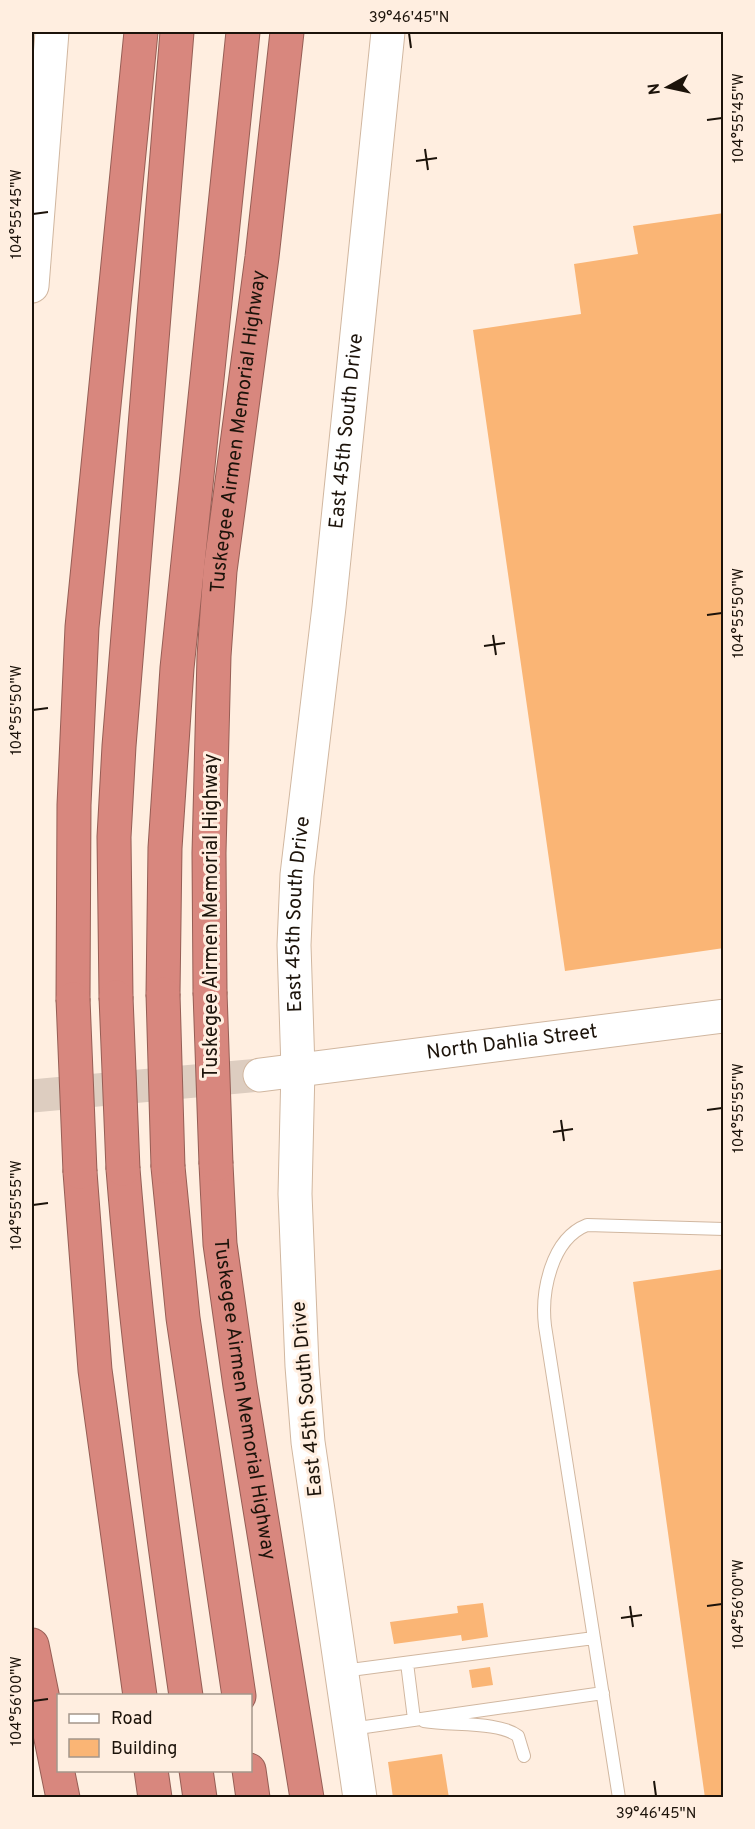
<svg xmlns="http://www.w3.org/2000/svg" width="755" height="1829" viewBox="0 0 755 1829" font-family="Overpass,sans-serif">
  <rect width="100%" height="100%" fill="#ffeee0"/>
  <path fill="#fab575" d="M 724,213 L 724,948 L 565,971 L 473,330 L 581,314 L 574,264 L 638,254 L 633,226 Z
    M 724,1269 L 724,1798 L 705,1798 L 633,1282 Z
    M 483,1603 L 488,1637 L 462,1641 L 461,1635 L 394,1644 L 390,1622 L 458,1613 L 457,1606 Z
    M 490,1667 L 493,1685 L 472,1688 L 469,1670 Z
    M 442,1754 L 449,1798 L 393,1798 L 388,1762 Z"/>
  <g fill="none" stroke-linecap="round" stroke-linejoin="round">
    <path stroke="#ddcdc0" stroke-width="33" stroke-dasharray="33 16" stroke-linecap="butt" d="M 32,1096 L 260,1075"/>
    <defs>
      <path id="lane" d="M 407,1663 L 414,1719
        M 343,1671 L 594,1638
        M 424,1721 C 452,1726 498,1721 518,1736 L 524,1756
        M 351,1729 L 603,1693
        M 619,1798 L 545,1326 C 541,1292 551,1239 587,1225 L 724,1229"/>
      <g id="secondary">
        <path d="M 32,286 L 52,32"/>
        <path id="s1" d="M 260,1075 L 724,1016"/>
        <path id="s2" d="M 360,1798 L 308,1442 L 302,1366 L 295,1194 L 298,1069 L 294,945 L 297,875 L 329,607 L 388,32"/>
      </g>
      <g id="highway">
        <path id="s3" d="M 210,992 L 209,853 L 214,656 L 220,571 L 262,257 L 287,32"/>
        <path d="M 163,994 L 165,848 L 177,668 L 243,32"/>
        <path d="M 116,997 L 114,837 L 119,746 L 177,32"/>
        <path d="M 73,999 L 74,805 L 82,627 L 141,32"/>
        <path id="s4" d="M 216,1164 L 220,1244 L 240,1386 L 307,1798"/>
        <path d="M 168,1167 L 183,1318 L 239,1696"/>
        <path d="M 123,1169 C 137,1345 161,1521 186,1696"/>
        <path d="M 80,1172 L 95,1370 L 140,1696"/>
        <path d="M 32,1645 L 63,1798"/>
        <path d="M 151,1770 L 155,1798"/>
        <path d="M 196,1770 L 200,1798"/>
        <path d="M 249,1770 L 253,1798"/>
      </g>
    </defs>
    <use href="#lane" stroke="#d1b7a0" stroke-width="14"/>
    <use href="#secondary" stroke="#d1b7a0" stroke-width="35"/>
    <use href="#highway" stroke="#965e55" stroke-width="35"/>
    <use href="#lane" stroke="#fff" stroke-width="12"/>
    <use href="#secondary" stroke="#fff" stroke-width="33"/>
    <use href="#highway" stroke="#d8877e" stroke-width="33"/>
    <defs>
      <path id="highway-bridge" d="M 210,992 L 216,1164
        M 163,994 L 168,1167
        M 116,997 L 123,1169
        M 73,999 L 80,1172"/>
    </defs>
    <use href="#highway-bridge" stroke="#965e55" stroke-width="35" stroke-linecap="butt"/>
    <use href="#highway-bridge" stroke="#d8877e" stroke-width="33"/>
  </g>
  <path fill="none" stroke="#1c130a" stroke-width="2" d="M 409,33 L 411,48M 707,120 L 722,118M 425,149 L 428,170M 416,161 L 437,158M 33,214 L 48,212M 707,615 L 722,613M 493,635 L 496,655M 484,646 L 505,643M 33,710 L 48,708M 707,1110 L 722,1108M 561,1120 L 564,1141M 553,1132 L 573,1129M 33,1205 L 48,1203M 630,1606 L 633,1627M 707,1606 L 722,1604M 621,1618 L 642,1615M 33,1701 L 48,1699M 654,1781 L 656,1796"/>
  <g text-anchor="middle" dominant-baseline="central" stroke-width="6" stroke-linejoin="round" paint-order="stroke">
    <g font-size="20" fill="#1c130a" stroke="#ffeee0">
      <text stroke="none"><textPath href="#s3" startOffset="562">Tuskegee Airmen Memorial Highway</textPath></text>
      <text stroke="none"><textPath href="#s2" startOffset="1374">East 45th South Drive</textPath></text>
      <text stroke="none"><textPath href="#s2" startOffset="888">East 45th South Drive</textPath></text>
      <text transform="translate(212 916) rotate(-90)">Tuskegee Airmen Memorial Highway</text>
      <text stroke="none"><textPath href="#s1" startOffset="254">North Dahlia Street</textPath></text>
      <text transform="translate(308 1399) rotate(-95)">East 45th South Drive</text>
      <text stroke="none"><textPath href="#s4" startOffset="237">Tuskegee Airmen Memorial Highway</textPath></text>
    </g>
  </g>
  <rect width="755" height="1829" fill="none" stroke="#ffeee0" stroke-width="66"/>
  <rect x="57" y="1694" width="195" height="78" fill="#ffeee0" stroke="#a4968a" stroke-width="1.5"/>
  <rect x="69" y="1714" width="30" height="9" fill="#ffffff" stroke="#a4968a" stroke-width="1.5"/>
  <text x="111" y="1724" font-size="18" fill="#1c130a">Road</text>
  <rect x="69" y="1739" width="30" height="18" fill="#fab575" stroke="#a4968a" stroke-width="1.5"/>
  <text x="111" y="1754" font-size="18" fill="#1c130a">Building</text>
  <g transform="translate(668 87) rotate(262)" stroke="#ffeee0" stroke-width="4.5" paint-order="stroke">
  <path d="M0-4.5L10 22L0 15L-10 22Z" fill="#1c130a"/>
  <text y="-9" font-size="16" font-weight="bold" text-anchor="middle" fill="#1c130a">N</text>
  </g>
  <rect x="33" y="33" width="689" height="1763" fill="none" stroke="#1c130a" stroke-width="2"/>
  <g font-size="15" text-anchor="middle" fill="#1c130a">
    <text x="409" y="22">39°46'45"N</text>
    <text transform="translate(738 118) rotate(-90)" y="5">104°55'45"W</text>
    <text transform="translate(16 214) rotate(-90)" y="5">104°55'45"W</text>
    <text transform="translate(738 613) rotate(-90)" y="5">104°55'50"W</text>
    <text transform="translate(16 710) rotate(-90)" y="5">104°55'50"W</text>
    <text transform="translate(738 1108) rotate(-90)" y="5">104°55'55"W</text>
    <text transform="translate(16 1205) rotate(-90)" y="5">104°55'55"W</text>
    <text transform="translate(738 1604) rotate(-90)" y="5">104°56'00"W</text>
    <text transform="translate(16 1701) rotate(-90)" y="5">104°56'00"W</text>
    <text x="656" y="1818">39°46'45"N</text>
  </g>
</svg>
